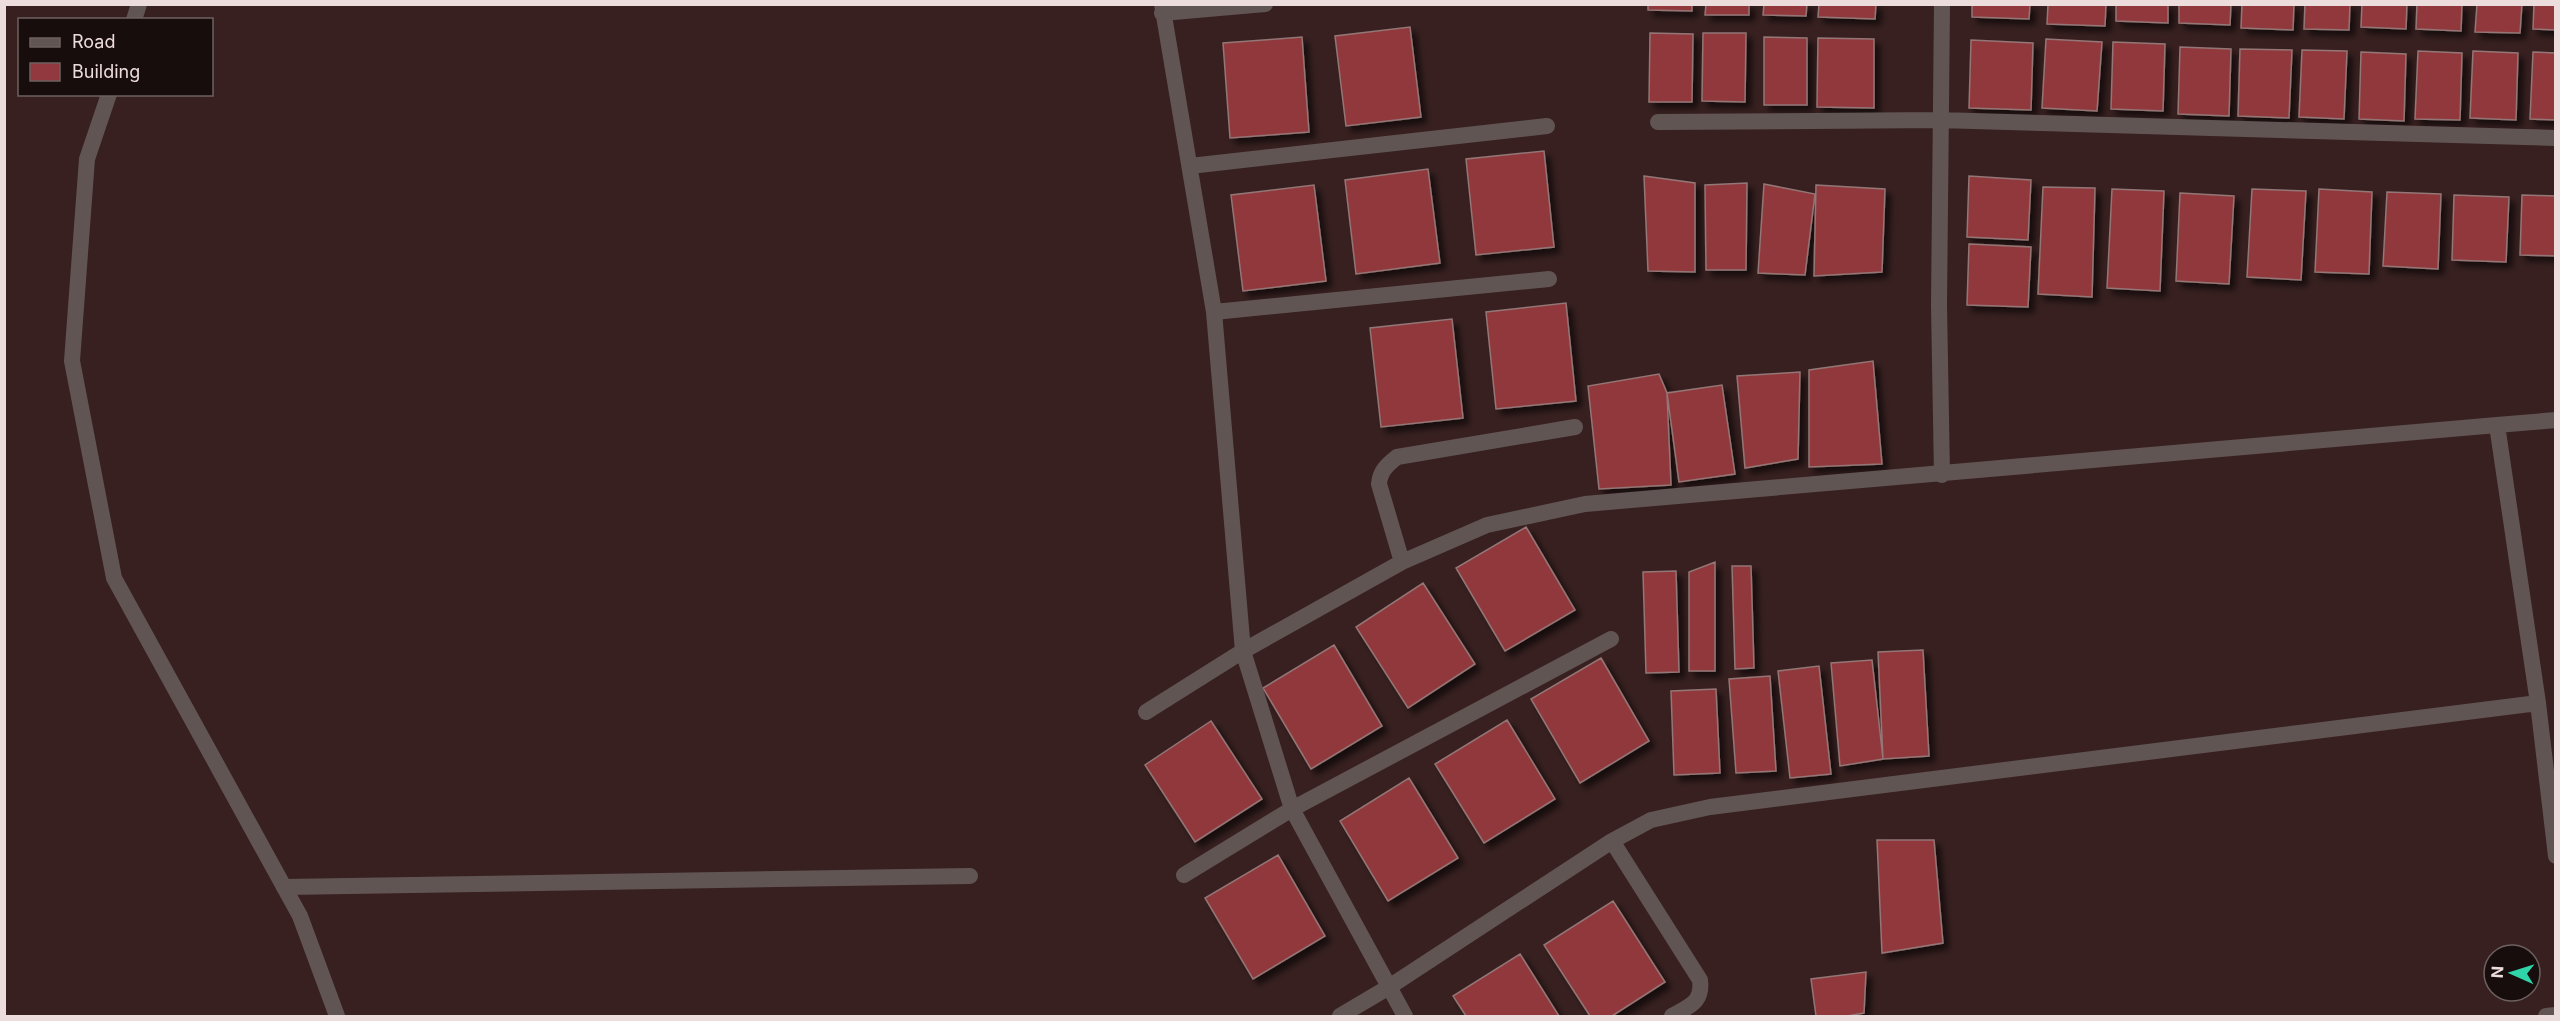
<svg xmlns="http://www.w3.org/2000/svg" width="2560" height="1021" viewBox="0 0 2560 1021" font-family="Inter,sans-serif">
  <defs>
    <filter id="shadow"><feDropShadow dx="5.5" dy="5.5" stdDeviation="3" flood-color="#0009"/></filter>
  </defs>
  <rect width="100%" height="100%" fill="#382020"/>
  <path fill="#91393e" stroke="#937675" stroke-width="1.5" filter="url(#shadow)" d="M 1648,4 L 1692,4 L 1692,11 L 1648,10 Z
    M 1706,4 L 1749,4 L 1749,15 L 1705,15 Z
    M 1764,4 L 1807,4 L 1806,16 L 1763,15 Z
    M 1819,4 L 1876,4 L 1875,19 L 1818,17 Z
    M 1972,4 L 2030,4 L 2029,19 L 1972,17 Z
    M 2048,4 L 2106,4 L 2105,26 L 2047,24 Z
    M 2116,4 L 2168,4 L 2168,23 L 2116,21 Z
    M 2179,4 L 2231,4 L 2230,25 L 2179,23 Z
    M 2242,4 L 2294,4 L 2293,30 L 2241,28 Z
    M 2305,4 L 2350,4 L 2349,30 L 2304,29 Z
    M 2362,4 L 2407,4 L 2406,29 L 2361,27 Z
    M 2417,4 L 2462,4 L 2461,31 L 2416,29 Z
    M 2477,4 L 2522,4 L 2520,33 L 2475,32 Z
    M 2534,4 L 2556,4 L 2556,30 L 2533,29 Z
    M 1410,27 L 1421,117 L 1346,126 L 1335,36 Z
    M 1650,33 L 1693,34 L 1692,102 L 1649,102 Z
    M 1703,33 L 1746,33 L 1745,102 L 1702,101 Z
    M 1302,37 L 1309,132 L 1230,138 L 1223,43 Z
    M 1764,37 L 1807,38 L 1807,105 L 1764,105 Z
    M 1818,38 L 1874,39 L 1874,108 L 1817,107 Z
    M 2046,39 L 2102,42 L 2097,111 L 2042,108 Z
    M 1971,40 L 2033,43 L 2031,110 L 1969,108 Z
    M 2113,42 L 2165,44 L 2163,111 L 2111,109 Z
    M 2180,47 L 2231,49 L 2229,116 L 2178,114 Z
    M 2240,49 L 2292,50 L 2289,118 L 2238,116 Z
    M 2302,50 L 2347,51 L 2344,119 L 2299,117 Z
    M 2418,51 L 2462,53 L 2460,120 L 2415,119 Z
    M 2473,51 L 2518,53 L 2516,120 L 2470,118 Z
    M 2361,52 L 2406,54 L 2404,121 L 2359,119 Z
    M 2533,52 L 2556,53 L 2556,120 L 2530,119 Z
    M 1544,151 L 1554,247 L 1476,255 L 1466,159 Z
    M 1428,169 L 1440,263 L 1356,274 L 1345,180 Z
    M 1644,176 L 1695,183 L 1695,272 L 1648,271 Z
    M 1969,176 L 2031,180 L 2028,240 L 1967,237 Z
    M 1747,183 L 1746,270 L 1706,270 L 1705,185 Z
    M 1764,184 L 1815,194 L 1805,275 L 1758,273 Z
    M 1314,185 L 1326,281 L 1243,291 L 1231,195 Z
    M 1816,185 L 1885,189 L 1882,272 L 1814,276 Z
    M 2043,187 L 2095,188 L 2092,297 L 2038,294 Z
    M 2112,189 L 2164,191 L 2160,291 L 2107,288 Z
    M 2252,189 L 2306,191 L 2301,280 L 2247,277 Z
    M 2319,189 L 2372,192 L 2369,274 L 2315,272 Z
    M 2387,192 L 2441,194 L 2438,269 L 2383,266 Z
    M 2180,193 L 2234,196 L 2229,284 L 2176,281 Z
    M 2454,195 L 2509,197 L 2506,262 L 2452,260 Z
    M 2522,195 L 2556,196 L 2556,256 L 2520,255 Z
    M 1969,244 L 2031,247 L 2028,307 L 1967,305 Z
    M 1566,303 L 1576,401 L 1496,409 L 1486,312 Z
    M 1452,319 L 1463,418 L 1381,427 L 1370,328 Z
    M 1873,361 L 1882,464 L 1809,467 L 1809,370 Z
    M 1800,372 L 1798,459 L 1745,468 L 1737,376 Z
    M 1659,374 L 1667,393 L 1671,485 L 1599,489 L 1588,386 Z
    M 1722,385 L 1735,474 L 1679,482 L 1667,393 Z
    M 1526,527 L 1575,610 L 1505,651 L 1456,568 Z
    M 1715,562 L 1715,671 L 1689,671 L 1689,572 Z
    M 1732,566 L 1751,566 L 1754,668 L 1735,669 Z
    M 1676,571 L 1679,672 L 1646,673 L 1643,572 Z
    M 1423,583 L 1475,664 L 1408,708 L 1356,627 Z
    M 1334,645 L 1382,726 L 1311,769 L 1263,688 Z
    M 1923,650 L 1929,756 L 1883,759 L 1878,652 Z
    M 1601,658 L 1649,741 L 1580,783 L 1531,699 Z
    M 1872,660 L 1883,759 L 1840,766 L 1831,663 Z
    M 1819,666 L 1831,774 L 1790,778 L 1778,671 Z
    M 1770,676 L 1776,771 L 1736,773 L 1729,679 Z
    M 1716,689 L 1720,773 L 1674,775 L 1671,691 Z
    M 1507,720 L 1555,799 L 1484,843 L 1435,764 Z
    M 1211,721 L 1262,799 L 1195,842 L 1145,765 Z
    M 1409,778 L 1458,858 L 1388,901 L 1340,821 Z
    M 1877,840 L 1934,840 L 1943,943 L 1882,953 Z
    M 1278,855 L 1325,936 L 1253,979 L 1205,898 Z
    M 1613,901 L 1665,982 L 1612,1016 L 1590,1016 L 1544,945 Z
    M 1520,954 L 1559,1016 L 1466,1016 L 1453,996 Z
    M 1866,972 L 1864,1013 L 1847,1016 L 1816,1016 L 1811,979 Z"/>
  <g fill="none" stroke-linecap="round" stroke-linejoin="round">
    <path stroke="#615554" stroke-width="16" d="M 284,887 L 970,876"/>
    <path stroke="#615554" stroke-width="16" d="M 1162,4 L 1214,312 L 1243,651 L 1292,809 L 1405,1016
      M 1162,13 L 1265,4
      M 134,20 L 139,4
      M 109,94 L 87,159 L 72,361 L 114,578 L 300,916 L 337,1016
      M 1658,122 L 1939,120 L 2556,138
      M 1190,166 L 1547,126
      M 1214,312 L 1549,279
      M 2497,425 L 2556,420
      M 1942,475 L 1939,305 L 1942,4
      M 1402,562 L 1379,484 C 1380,471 1387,465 1397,457 L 1575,427
      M 1146,712 L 1243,651 L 1402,562 L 1487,525 L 1585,504 L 2497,425 L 2538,703 L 2556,856
      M 1612,841 L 1700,980 C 1703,1003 1689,1006 1672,1016
      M 1184,875 L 1292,809 L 1611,639
      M 1340,1016 L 1389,987 L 1612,841 L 1651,820 L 1710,807 L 2538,703
      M 2546,1016 L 2556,1015"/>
  </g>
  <rect width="2560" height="1021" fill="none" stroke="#ecdcdb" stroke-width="12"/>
  <rect x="18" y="18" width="195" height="78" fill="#180d0d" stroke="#6d605f" stroke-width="1.5"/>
  <rect x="30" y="38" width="30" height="9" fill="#615554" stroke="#6d605f" stroke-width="1.5"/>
  <text x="72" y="48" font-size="18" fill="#ecdcdb">Road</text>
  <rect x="30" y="63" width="30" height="18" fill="#91393e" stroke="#6d605f" stroke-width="1.5"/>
  <text x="72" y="78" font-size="18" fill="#ecdcdb">Building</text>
  <g transform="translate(2512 973) rotate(273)"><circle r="28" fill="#180d0d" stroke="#6d605f" stroke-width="1.5"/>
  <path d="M0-4.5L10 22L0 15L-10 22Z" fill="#30d4a9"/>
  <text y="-9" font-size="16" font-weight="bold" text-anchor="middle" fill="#ecdcdb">N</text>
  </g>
</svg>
